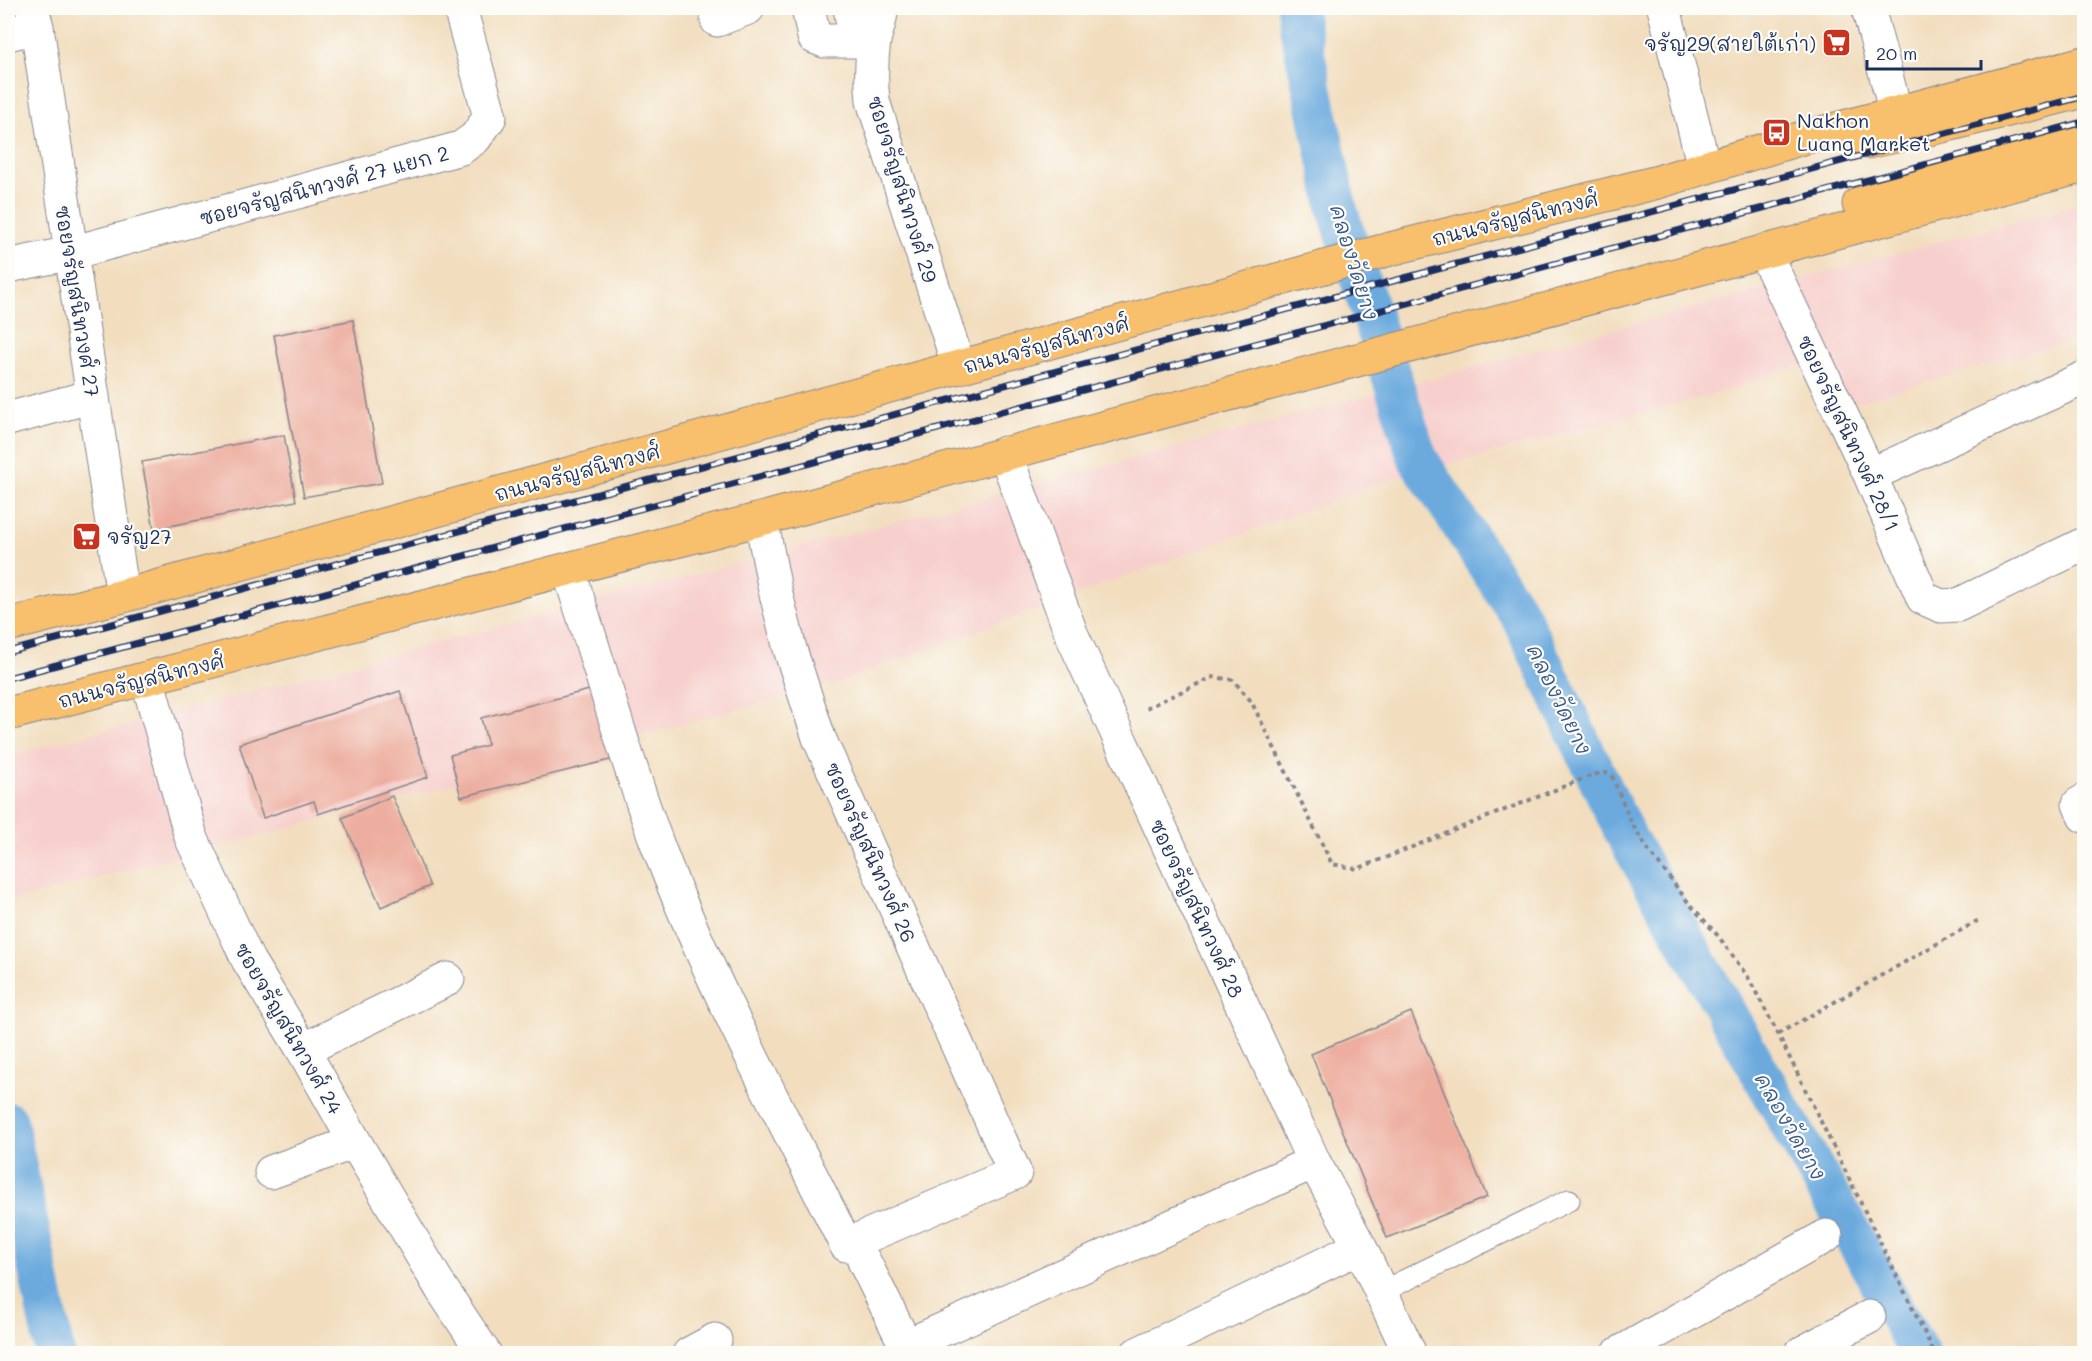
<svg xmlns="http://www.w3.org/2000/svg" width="2092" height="1361" viewBox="0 0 2092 1361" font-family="Mali,'Playpen Sans Thai',sans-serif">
  <rect width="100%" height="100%" fill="#fdfcf7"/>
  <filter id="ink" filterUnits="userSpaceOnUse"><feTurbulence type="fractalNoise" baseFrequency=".0167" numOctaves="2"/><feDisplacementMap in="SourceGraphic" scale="12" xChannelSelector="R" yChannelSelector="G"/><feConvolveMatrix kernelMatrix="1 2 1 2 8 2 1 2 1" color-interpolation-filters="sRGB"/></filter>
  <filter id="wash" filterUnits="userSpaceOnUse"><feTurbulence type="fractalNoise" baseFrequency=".008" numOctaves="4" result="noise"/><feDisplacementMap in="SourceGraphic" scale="24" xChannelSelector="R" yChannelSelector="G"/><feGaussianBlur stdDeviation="1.35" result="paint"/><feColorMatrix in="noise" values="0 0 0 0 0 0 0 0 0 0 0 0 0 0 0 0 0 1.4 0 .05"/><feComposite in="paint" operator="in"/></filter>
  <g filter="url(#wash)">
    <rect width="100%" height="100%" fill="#f2debf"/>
    <path fill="#f7d0cd" d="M 2084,203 L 2084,337 L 1826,411 L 1800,364 L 1733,389 L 1383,482 L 834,684 L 8,902 L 8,756 L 1066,477 Z"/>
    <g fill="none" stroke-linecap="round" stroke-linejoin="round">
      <path stroke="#6caade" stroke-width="40" d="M 1297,8 L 1300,30 L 1338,211 L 1418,459 L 1520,616 L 1625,834 L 1920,1354
        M 8,1122 L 55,1354"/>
    </g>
    <g id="blocks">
      <path fill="#edad9f" d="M 353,320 L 382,483 L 304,497 L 274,335 Z
        M 284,435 L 296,501 L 154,529 L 142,462 Z
        M 597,688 L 614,759 L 461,797 L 450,755 L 488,745 L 481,718 Z
        M 400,691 L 428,777 L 318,814 L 314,801 L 263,818 L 239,744 Z
        M 392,796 L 430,886 L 381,907 L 342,818 Z
        M 1411,1012 L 1487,1197 L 1387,1238 L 1311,1054 Z"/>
    </g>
  </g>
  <g filter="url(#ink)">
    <use href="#blocks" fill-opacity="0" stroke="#86868e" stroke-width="1.5"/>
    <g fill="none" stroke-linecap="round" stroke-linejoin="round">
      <defs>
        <path id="service" d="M 1381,1292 L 1569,1200"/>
        <path id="minor" d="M 32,8 L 37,27 L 123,596
          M 808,8 L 814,37 L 824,41 L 874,41
          M 850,8 L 856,41
          M 881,8 C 882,19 876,30 874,41 C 871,61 871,81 873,101 L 959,367
          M 1664,8 L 1704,167
          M 1868,8 L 1896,113
          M 717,20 L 748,8
          M 8,34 L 37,27
          M 1764,251 L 1870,475 L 1923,598 L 1941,606 L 1958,605 L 2084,544
          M 8,266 L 71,253 L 461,148 L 475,138 L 490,117 L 460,8
          M 8,419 L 93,396
          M 1005,453 L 1071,633 L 1314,1162 L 1360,1247 L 1410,1354
          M 1870,475 L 2084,378
          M 568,569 C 599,661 624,756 658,846 C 709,982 782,1115 846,1245 L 1015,1173 L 819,738 L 790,649 L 775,590 L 761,519
          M 147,678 L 191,837 L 248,960 L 303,1050 L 355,1142 L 441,1288 L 485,1354
          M 2084,801 L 2079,804 L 2084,816
          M 303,1050 L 448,979
          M 271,1172 L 355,1142
          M 864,1261 L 910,1354
          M 906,1346 L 1314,1162
          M 689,1354 L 715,1340
          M 1137,1354 L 1360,1247
          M 1618,1354 L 1826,1236
          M 1800,1354 L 1869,1317"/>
        <path id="primary" d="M 1868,142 L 1943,126 L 2084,91
          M 1859,204 L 1941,177 L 2084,136
          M 8,625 L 123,596 L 1390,249 L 1658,182 L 1799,139 L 2084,63
          M 8,714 L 761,519 L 2084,166"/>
      </defs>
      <use href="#service" stroke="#86868e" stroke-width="23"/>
      <use href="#minor" stroke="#86868e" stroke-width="35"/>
      <use href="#primary" stroke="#86868e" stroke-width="35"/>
      <path stroke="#86868e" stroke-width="4" stroke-dasharray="4.5 4.5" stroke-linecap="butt" d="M 1146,708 L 1213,677 L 1233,680 L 1251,701 L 1332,864 L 1357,869 L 1590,776 C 1598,774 1606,770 1612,776 L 1631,822 L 1649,851 L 1688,902 L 1719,937 L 1748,977 L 1778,1034 L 1935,1354
        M 1778,1034 L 1979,920"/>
      <use href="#service" stroke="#fff" stroke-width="21"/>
      <use href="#minor" stroke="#fff" stroke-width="33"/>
      <use href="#primary" stroke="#f8bf6c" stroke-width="33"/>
      <defs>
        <path id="rail" d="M 8,652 L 2084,96
          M 8,678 L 2084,122"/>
      </defs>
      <use href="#rail" stroke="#1b2f5e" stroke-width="7"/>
      <use href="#rail" stroke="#fdfcf7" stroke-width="4.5" stroke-dasharray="14" stroke-linecap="butt"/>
    </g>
  </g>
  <defs>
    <symbol id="supermarket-square" viewBox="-11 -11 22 22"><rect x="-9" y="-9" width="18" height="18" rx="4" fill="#c8321e" stroke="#fdfcf7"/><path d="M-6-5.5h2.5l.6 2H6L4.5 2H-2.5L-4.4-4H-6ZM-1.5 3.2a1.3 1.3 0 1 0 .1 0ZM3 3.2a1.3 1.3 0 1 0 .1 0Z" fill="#fff"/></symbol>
    <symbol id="bus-square" viewBox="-11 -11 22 22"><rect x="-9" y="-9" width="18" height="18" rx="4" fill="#c8321e" stroke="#fdfcf7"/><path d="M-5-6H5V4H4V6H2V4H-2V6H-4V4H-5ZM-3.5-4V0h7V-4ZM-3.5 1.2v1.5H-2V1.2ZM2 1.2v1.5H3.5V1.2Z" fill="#fff"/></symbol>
  </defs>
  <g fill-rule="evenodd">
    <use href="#supermarket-square" x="1820" y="26" width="33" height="33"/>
    <use href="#bus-square" x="1760" y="116" width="33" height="33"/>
    <use href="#supermarket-square" x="70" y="520" width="33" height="33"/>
  </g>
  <g text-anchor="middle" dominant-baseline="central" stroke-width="4.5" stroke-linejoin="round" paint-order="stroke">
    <g font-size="20" fill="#1b2f5e" stroke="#fdfcf7" text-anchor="start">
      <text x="1816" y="43" text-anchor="end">จรัญ29(สายใต้เก่า)</text>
      <text x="1797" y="120">Nakhon<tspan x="1797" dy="23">Luang Market</tspan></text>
      <text x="107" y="536">จรัญ27</text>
    </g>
    <g font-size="20" fill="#1b2f5e" stroke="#fdfcf7">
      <text transform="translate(324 185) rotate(-15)">ซอยจรัญสนิทวงศ์ 27 แยก 2</text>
      <text transform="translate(903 189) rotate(73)">ซอยจรัญสนิทวงศ์ 29</text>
      <text transform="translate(1515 218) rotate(-14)">ถนนจรัญสนิทวงศ์</text>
      <text transform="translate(78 301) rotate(81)">ซอยจรัญสนิทวงศ์ 27</text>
      <text transform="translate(1046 344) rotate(-15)">ถนนจรัญสนิทวงศ์</text>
      <text transform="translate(1849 433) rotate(65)">ซอยจรัญสนิทวงศ์ 28/1</text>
      <text transform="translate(577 472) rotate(-15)">ถนนจรัญสนิทวงศ์</text>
      <text transform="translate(141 680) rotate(-14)">ถนนจรัญสนิทวงศ์</text>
      <text transform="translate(871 852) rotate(66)">ซอยจรัญสนิทวงศ์ 26</text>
      <text transform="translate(1197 908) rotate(65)">ซอยจรัญสนิทวงศ์ 28</text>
      <text transform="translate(289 1028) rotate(60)">ซอยจรัญสนิทวงศ์ 24</text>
    </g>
    <g font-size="21" font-style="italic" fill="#375a8b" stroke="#fdfcf7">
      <text transform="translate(1355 262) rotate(73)">คลองวัดยาง</text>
      <text transform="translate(1560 699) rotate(64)">คลองวัดยาง</text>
      <text transform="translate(1791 1126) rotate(60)">คลองวัดยาง</text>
    </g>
  </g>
  <rect width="2092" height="1361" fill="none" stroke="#fdfcf7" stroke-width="30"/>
  <path d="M1867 60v9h114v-9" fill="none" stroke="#1b2f5e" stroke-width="3"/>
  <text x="1876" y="60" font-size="18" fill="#1b2f5e" stroke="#fdfcf7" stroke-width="4.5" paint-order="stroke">20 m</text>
</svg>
